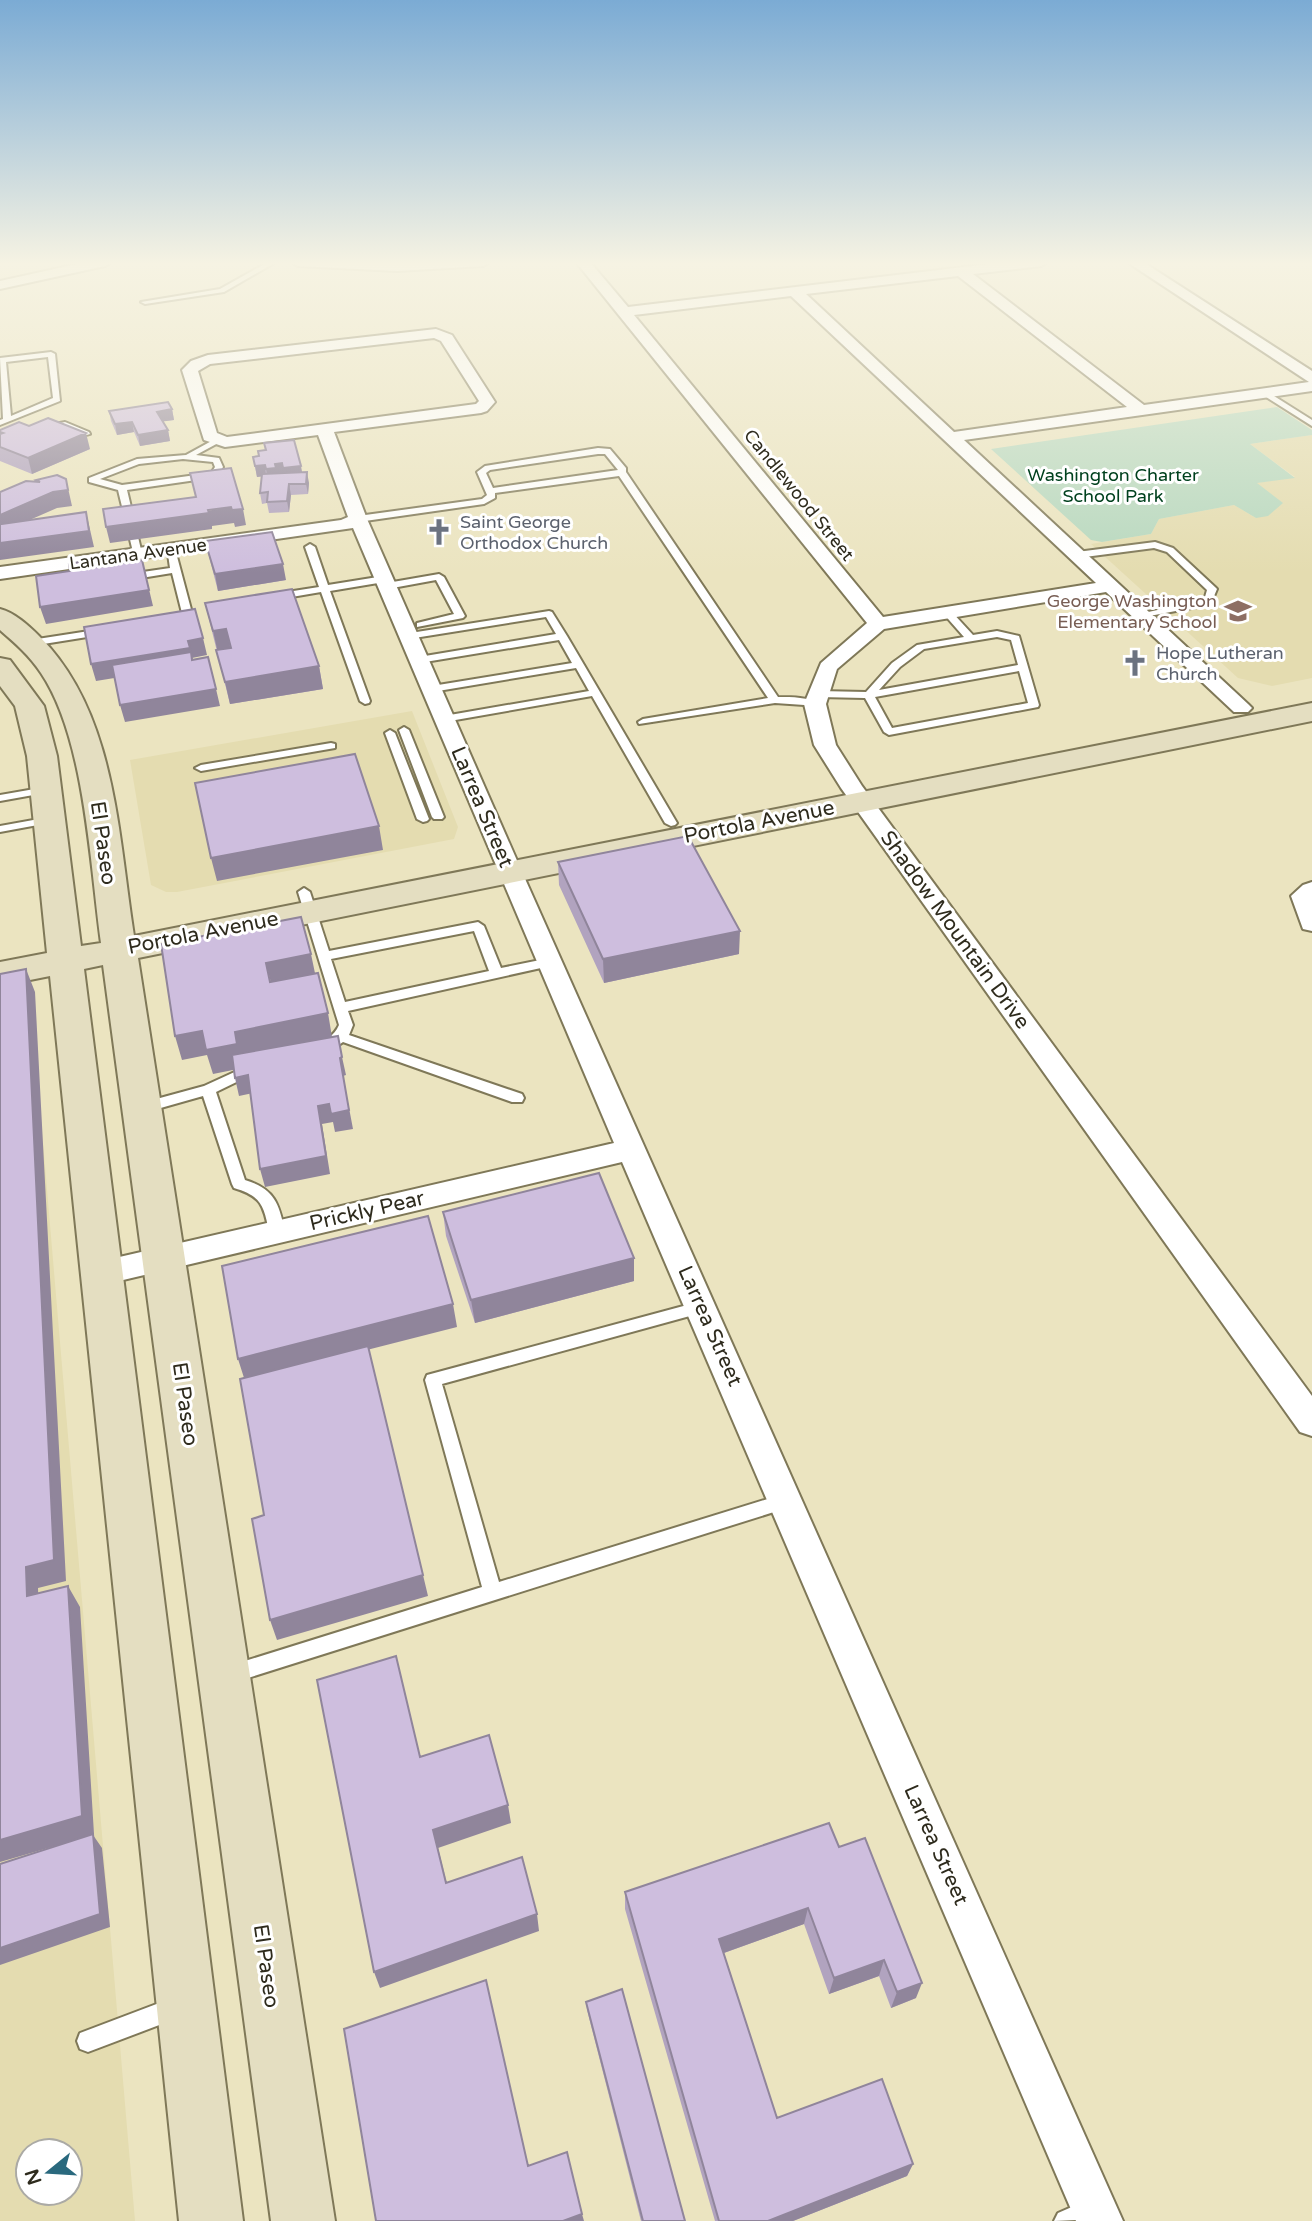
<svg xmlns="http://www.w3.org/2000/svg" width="1312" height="2221" viewBox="0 0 1312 2221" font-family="'Varela Round',sans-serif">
  <rect width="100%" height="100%" fill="#ebe4c0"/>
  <path fill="#e4dcb0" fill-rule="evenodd" d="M 1312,435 L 1312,678 L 1272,686 L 1238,678 L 1091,544 L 1151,534 L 1159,519 L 1234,505 L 1256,518 L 1256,483 L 1295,477 L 1250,444 Z
    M 412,711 L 458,827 L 454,839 L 177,892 L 166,892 L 151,885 L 130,760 Z
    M 0,994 L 31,1002 L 135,2221 L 0,2221 ZM 28,2151 L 70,2151 L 70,2193 L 28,2193 Z"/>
  <path fill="#b7d8bf" d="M 1277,407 L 1312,430 L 1312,435 L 1250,444 L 1295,478 L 1257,483 L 1283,503 L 1268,516 L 1256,518 L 1234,505 L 1159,519 L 1151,534 L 1102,542 L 1091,540 L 991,449 Z"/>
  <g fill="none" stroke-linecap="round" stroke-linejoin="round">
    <defs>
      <path id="lane" d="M 268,262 L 276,262 L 224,292 L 145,304 L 141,302 L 220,289 Z
        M 51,352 L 55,354 L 60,401 L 0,425 L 0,420 L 3,419 L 0,358 ZM 48,357 L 53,398 L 11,416 L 6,362 Z
        M 1266,391 L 1312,420 L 1312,426 L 1263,395 L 1262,393 Z
        M 65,422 L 89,432 L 90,434 C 80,438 73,428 62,427 C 53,426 47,431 39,427 Z
        M 217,438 L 220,438 L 220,442 L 196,455 L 219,458 L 223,467 L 217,477 L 127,490 L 142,554 L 134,556 L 118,490 L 89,482 L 89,478 L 137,459 L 186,455 ZM 183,459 L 213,462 L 215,467 L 211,473 L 122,485 L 100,479 L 139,464 Z
        M 598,448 L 610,449 L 626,468 L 626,472 L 778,697 C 792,697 809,697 820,704 L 819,706 L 775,703 L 639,724 L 638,722 L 643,719 L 768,698 L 619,476 L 495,493 L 495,498 L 484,504 L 358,522 L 354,519 L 358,516 L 482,499 L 487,495 L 477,472 L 485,466 ZM 598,454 L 605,454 L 618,470 L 493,488 L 486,473 L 490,470 Z
        M 1155,542 L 1173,548 L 1215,587 L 1217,589 L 1212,601 L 1202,606 L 1139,618 L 1139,614 L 1199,601 L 1205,597 L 1207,590 L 1167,552 L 1154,548 L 1077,558 L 1072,555 L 1077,552 Z
        M 310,544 L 315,547 L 328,585 L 384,576 L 389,579 L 384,582 L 330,591 L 370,701 L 369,703 L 365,704 L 360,701 L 321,592 L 274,600 L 269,597 L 274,594 L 319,587 L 305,547 Z
        M 167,547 L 175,549 L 192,613 L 187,620 L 171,623 L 171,619 L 180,616 L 182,613 L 172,573 L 129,580 L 124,577 L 129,574 L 170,568 Z
        M 439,574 L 444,577 L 465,616 L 463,618 L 417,627 L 417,623 L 454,614 L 436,580 L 387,589 L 382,586 L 387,583 Z
        M 947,609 L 950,610 L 973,635 L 997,631 L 1019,636 L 1039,705 L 1038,707 L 889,735 L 884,732 L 865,698 L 819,697 L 814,694 L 819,691 L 866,692 L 892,663 L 917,645 L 964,637 L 942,612 ZM 997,637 L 1011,640 L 1018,665 L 879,690 L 900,667 L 924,649 ZM 1019,671 L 1028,703 L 892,728 L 875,697 Z
        M 549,611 L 552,612 L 567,636 L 677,823 L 675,825 L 671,826 L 665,823 L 592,696 L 444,722 L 439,719 L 444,716 L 589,691 L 576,668 L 432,692 L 427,689 L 432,686 L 572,663 L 559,640 L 419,663 L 414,660 L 419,657 L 556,634 L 546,617 L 408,639 L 403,636 L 404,634 Z
        M 102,629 L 107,632 L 106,634 L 31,646 L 26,643 L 31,640 Z
        M 404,727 L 409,730 L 444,817 L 442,819 L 434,819 L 432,817 L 399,730 Z
        M 390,730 L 395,733 L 429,819 L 427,821 L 423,822 L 417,819 L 385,733 Z
        M 331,743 L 335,744 L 335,748 L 201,771 L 195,768 L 201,765 Z
        M 46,787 L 52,790 L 50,792 L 0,801 L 0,795 Z
        M 50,817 L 56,820 L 54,822 L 0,832 L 0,826 Z
        M 304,888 L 310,892 L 329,951 L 478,922 L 484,926 L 501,968 L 550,958 L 555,959 L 556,962 L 555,965 L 550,966 L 348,1011 L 353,1025 L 349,1035 L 522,1094 L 524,1098 L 522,1102 L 512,1102 L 343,1042 L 330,1051 L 320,1051 L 318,1048 C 325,1038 334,1037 339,1025 L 298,892 ZM 474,931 L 489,971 L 345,1002 L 331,959 Z
        M 252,1064 L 257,1066 L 259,1069 L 257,1072 L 216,1092 L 245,1180 C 275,1189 279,1204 285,1232 L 282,1236 L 272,1236 L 269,1232 C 264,1205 261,1196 234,1188 L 232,1184 L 203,1096 L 143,1113 L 136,1108 L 138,1104 L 204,1086 Z
        M 702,1301 L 708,1303 L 710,1307 L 708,1311 L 442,1384 L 499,1582 L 787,1493 L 793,1496 L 796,1501 L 793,1506 L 232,1683 L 225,1680 L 223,1674 L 225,1668 L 232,1665 L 482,1587 L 425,1380 L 427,1375 Z
        M 175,1997 L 183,2000 L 186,2008 L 183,2016 L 88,2052 L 80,2049 L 77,2041 L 80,2033 Z
        M 1090,2199 L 1098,2203 L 1102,2211 L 1098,2219 L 1054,2221 L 1058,2213 Z"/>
      <path id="street" d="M 86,262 L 112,262 L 105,266 L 0,289 L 0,281 Z
        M 291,262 L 490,262 L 483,266 L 397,271 L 298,266 Z
        M 576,262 L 590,262 L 628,307 L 1006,262 L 1048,262 L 1041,266 L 973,274 L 1144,405 L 1309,382 L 1127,262 L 1143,262 L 1312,371 L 1312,391 L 964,440 L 1248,704 L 1252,708 L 1248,712 L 1234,712 L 1106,592 L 884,629 L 837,669 L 826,704 L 836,745 L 862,786 L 1312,1396 L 1312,1436 L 1300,1432 L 841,788 L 814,745 L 804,704 L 821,663 L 867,623 ZM 958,276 L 1127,407 L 954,432 L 806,294 ZM 791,296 L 1096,583 L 883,617 L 634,315 Z
        M 436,329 L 452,335 L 495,402 L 487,411 L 481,413 L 334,432 L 367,519 L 522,872 L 1123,2221 L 1076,2221 L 622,1162 L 102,1285 L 91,1282 L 87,1273 L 91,1264 L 102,1261 L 614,1143 L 353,528 L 0,579 L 0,567 L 341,520 L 348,517 L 318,435 L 225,447 L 204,440 L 182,370 L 191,361 L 208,355 ZM 434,338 L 441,341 L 479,401 L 476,404 L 227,437 L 217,433 L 198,371 L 210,364 Z
        M 1312,882 L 1312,931 L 1303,929 L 1291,896 L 1303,885 Z"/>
      <path id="secondary" d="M 0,609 C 15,613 28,625 39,636 C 116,712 118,835 134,936 L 1312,703 L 1312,721 L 138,958 L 335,2221 L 271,2221 L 103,965 L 84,969 L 243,2221 L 179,2221 L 50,976 L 0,986 L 0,962 L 47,953 L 27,756 L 15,706 L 0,686 L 0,658 L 10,660 L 44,706 L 57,756 L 81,946 L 101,943 C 90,864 85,738 41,673 C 30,656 15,643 0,630 Z"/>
    </defs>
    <use href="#lane" stroke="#7f7858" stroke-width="4"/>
    <use href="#street" stroke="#7f7858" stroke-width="4"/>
    <use href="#secondary" stroke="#7f7858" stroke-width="4"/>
    <use href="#lane" fill="#fff" fill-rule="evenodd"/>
    <use href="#street" fill="#fff" fill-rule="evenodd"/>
    <use href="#secondary" fill="#e4dec1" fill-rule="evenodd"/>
  </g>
  <path fill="#b1a3bf" d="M 172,409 L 174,420 L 163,421 L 168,430 L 170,441 L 140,446 L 134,432 L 117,435 L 111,421 L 109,411 Z
    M 0,430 L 90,449 L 32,474 L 0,461 Z
    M 264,443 L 302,472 L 309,483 L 308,494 L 291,495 L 289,512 L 269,513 L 267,503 L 262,504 L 260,493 L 262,476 L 257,477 L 253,457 L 259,456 L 265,450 Z
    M 205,541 L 286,580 L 218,591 Z
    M 205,603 L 319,666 L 323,689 L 230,704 Z
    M 558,862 L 739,954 L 604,983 L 559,885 Z
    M 443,1212 L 634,1258 L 634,1281 L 475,1323 L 446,1236 Z
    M 839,1847 L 916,1998 L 891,2008 L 879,1976 L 829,1994 L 804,1924 L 724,1953 L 777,2118 L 913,2164 L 907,2176 L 793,2221 L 715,2221 L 625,1909 L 625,1892 Z
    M 586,2002 L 685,2221 L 641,2221 L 587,2010 Z"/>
  <path fill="#90859b" d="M 172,409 L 174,420 L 159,422 L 157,412 Z
    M 132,422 L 134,432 L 117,435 L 115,424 Z
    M 168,430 L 170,441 L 140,446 L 138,435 Z
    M 86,433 L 90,449 L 32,474 L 28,458 Z
    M 282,463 L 284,473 L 268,480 L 266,469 L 275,464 Z
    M 265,465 L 266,476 L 257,477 L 255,466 Z
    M 301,466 L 303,477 L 285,479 L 283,468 Z
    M 307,472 L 309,483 L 308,494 L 306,484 Z
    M 66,479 L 72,506 L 57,508 L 0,533 L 0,515 Z
    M 289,484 L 291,495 L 289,512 L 287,501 Z
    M 231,507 L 243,509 L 246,525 L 235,527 L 234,523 L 212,526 L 212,529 L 110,543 L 106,527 Z
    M 86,512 L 94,547 L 0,560 L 0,543 Z
    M 142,560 L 153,606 L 46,624 L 40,607 Z
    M 283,564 L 286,580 L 218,591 L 215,574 Z
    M 226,629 L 231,651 L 218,653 L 213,631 Z
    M 203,638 L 207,655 L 192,658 L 194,665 L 96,681 L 91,664 L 188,641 Z
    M 319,666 L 323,689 L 230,704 L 225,682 Z
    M 216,689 L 220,706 L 125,722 L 120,705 Z
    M 379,826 L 383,850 L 217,881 L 211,858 Z
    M 740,931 L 739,954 L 604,983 L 603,959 Z
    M 311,954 L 316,978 L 272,987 L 266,963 Z
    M 26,969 L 35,992 L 66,1581 L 38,1588 L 39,1617 L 27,1596 L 26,1567 Z
    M 328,1013 L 332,1037 L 243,1068 L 213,1074 L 207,1055 L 182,1060 L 175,1036 L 202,1031 L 235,1032 Z
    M 342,1057 L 346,1075 L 343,1076 L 353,1129 L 335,1132 L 333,1122 L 322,1124 L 330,1174 L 265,1187 L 260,1169 L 318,1106 L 340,1058 Z
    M 248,1075 L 253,1093 L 239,1096 L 235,1078 Z
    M 634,1258 L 634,1281 L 475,1323 L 471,1300 Z
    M 453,1304 L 457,1327 L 245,1381 L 238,1359 Z
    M 423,1575 L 428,1596 L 277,1640 L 270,1620 Z
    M 68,1586 L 80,1607 L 94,1834 L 93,1835 L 102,1848 L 110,1927 L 0,1965 L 0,1948 L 93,1835 L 0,1862 L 0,1840 Z
    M 508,1805 L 511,1823 L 438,1848 L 451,1900 L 433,1830 Z
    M 808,1908 L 804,1924 L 718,1955 L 719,1939 Z
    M 537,1914 L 539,1931 L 380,1988 L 374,1972 Z
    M 884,1960 L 879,1976 L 829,1994 L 834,1978 Z
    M 922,1983 L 916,1998 L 891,2008 L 897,1992 Z
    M 913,2164 L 907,2176 L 793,2221 L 768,2221 Z
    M 582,2214 L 584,2221 L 563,2221 Z"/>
  <path fill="#cebede" stroke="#90859b" stroke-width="2" d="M 168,402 L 172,409 L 157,412 L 168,430 L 138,435 L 132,422 L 115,424 L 109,411 Z
    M 48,418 L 86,433 L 28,458 L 0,447 L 0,434 L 3,433 L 0,432 L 0,430 L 19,422 L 29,426 Z
    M 294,440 L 301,466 L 283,468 L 282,463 L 275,464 L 276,468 L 266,469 L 265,465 L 255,466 L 253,457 L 259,456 L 258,451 L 266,450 L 264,443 Z
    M 231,468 L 243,509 L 232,510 L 231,507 L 208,510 L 209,513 L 106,527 L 103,509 L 196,497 L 190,473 Z
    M 307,472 L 306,484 L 289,484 L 287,501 L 267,502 L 268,492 L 260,493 L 262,474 Z
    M 57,475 L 66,479 L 68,490 L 53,492 L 0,515 L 0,492 L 26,481 L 40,482 L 36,480 Z
    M 86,512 L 89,531 L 0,543 L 0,523 L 2,524 Z
    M 272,532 L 283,564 L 215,574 L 205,541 Z
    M 95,559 L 97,567 L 142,560 L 149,590 L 40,607 L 36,576 L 70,571 L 69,564 Z
    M 292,589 L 319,666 L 225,682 L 216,650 L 231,648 L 226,629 L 213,631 L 205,603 Z
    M 195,609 L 203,638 L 188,641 L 190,648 L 91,664 L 84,627 Z
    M 191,652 L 192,660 L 208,657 L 216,689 L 120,705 L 112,665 Z
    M 355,754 L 379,826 L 211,858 L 195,783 Z
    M 688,836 L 740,931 L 603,959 L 558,862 Z
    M 301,917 L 311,954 L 266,963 L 270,982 L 318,973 L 328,1013 L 235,1032 L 237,1044 L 206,1050 L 202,1031 L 175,1036 L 161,944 Z
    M 26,969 L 54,1560 L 26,1567 L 27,1596 L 68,1586 L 82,1816 L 0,1840 L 0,974 Z
    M 338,1036 L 342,1057 L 340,1058 L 349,1110 L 331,1114 L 329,1104 L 318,1106 L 326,1156 L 260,1169 L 248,1075 L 235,1078 L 232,1055 Z
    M 599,1173 L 634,1258 L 471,1300 L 443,1212 Z
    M 428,1216 L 453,1304 L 238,1359 L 222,1266 Z
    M 368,1346 L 423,1575 L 270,1620 L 252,1519 L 264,1515 L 240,1379 Z
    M 396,1656 L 420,1757 L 489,1735 L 508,1805 L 433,1830 L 446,1883 L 522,1857 L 537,1914 L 374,1972 L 317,1680 Z
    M 829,1823 L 839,1847 L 865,1838 L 922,1983 L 897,1992 L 884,1960 L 834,1978 L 808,1908 L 719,1939 L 777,2118 L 882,2079 L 913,2164 L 768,2221 L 719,2221 L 625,1892 Z
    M 93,1834 L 100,1914 L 0,1948 L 0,1864 Z
    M 486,1980 L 528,2166 L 567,2152 L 582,2214 L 563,2221 L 376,2221 L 344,2029 Z
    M 622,1989 L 685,2221 L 643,2221 L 586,2002 Z"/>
  <linearGradient id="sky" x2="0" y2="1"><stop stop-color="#7babd4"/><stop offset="0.46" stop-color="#f6f3e3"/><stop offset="1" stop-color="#f6f3e3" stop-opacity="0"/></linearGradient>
  <rect width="1312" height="573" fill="url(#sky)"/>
  <defs>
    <symbol id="church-bare" viewBox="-9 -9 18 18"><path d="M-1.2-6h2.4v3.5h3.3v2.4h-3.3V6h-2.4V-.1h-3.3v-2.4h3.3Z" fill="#6b7280" stroke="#fff" stroke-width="2.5" paint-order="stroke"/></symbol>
    <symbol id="school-bare" viewBox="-9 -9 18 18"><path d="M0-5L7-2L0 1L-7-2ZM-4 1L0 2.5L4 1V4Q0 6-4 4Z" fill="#8d6e63" stroke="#fff" stroke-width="2.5" paint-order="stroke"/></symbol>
  </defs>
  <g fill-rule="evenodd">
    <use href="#church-bare" x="420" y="513" width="38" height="38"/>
    <use href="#school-bare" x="1219" y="592" width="38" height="38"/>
    <use href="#church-bare" x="1116" y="644" width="38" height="38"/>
  </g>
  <g text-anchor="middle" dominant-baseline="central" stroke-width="6" stroke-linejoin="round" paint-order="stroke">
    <g font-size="18" fill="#00411e" stroke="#fff">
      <text x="1113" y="475">Washington Charter<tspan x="1113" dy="21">School Park</tspan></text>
    </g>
    <g font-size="18" fill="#2e2b1d" stroke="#fff">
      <text transform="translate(799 495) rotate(51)">Candlewood Street</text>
      <text transform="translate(138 554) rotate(-8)">Lantana Avenue</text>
    </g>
    <g font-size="18" fill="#5b616d" stroke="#fff" text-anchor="start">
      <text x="460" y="522">Saint George<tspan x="460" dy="21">Orthodox Church</tspan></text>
      <text x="1156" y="653">Hope Lutheran<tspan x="1156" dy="21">Church</tspan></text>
    </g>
    <g font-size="18" fill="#785e54" stroke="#fff" text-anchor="end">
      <text x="1217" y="601">George Washington<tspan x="1217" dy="21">Elementary School</tspan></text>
    </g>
    <g font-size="21" fill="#2e2b1d" stroke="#fff">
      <text transform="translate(482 807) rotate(67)">Larrea Street</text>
      <text transform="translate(759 822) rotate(-11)">Portola Avenue</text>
      <text transform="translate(103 843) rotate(82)">El Paseo</text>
      <text transform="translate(955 930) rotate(54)">Shadow Mountain Drive</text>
      <text transform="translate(203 933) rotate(-11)">Portola Avenue</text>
      <text transform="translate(367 1211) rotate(-13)">Prickly Pear</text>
      <text transform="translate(710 1326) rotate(66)">Larrea Street</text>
      <text transform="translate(185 1404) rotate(82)">El Paseo</text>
      <text transform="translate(936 1845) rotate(66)">Larrea Street</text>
      <text transform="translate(266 1966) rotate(82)">El Paseo</text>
    </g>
  </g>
  <g transform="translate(49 2172) rotate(252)"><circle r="33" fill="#ffffff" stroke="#abaaa5" stroke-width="2"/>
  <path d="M0-5L12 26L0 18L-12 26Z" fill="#2a697e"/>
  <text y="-10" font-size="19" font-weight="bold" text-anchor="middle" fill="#2e2b1d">N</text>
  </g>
</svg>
